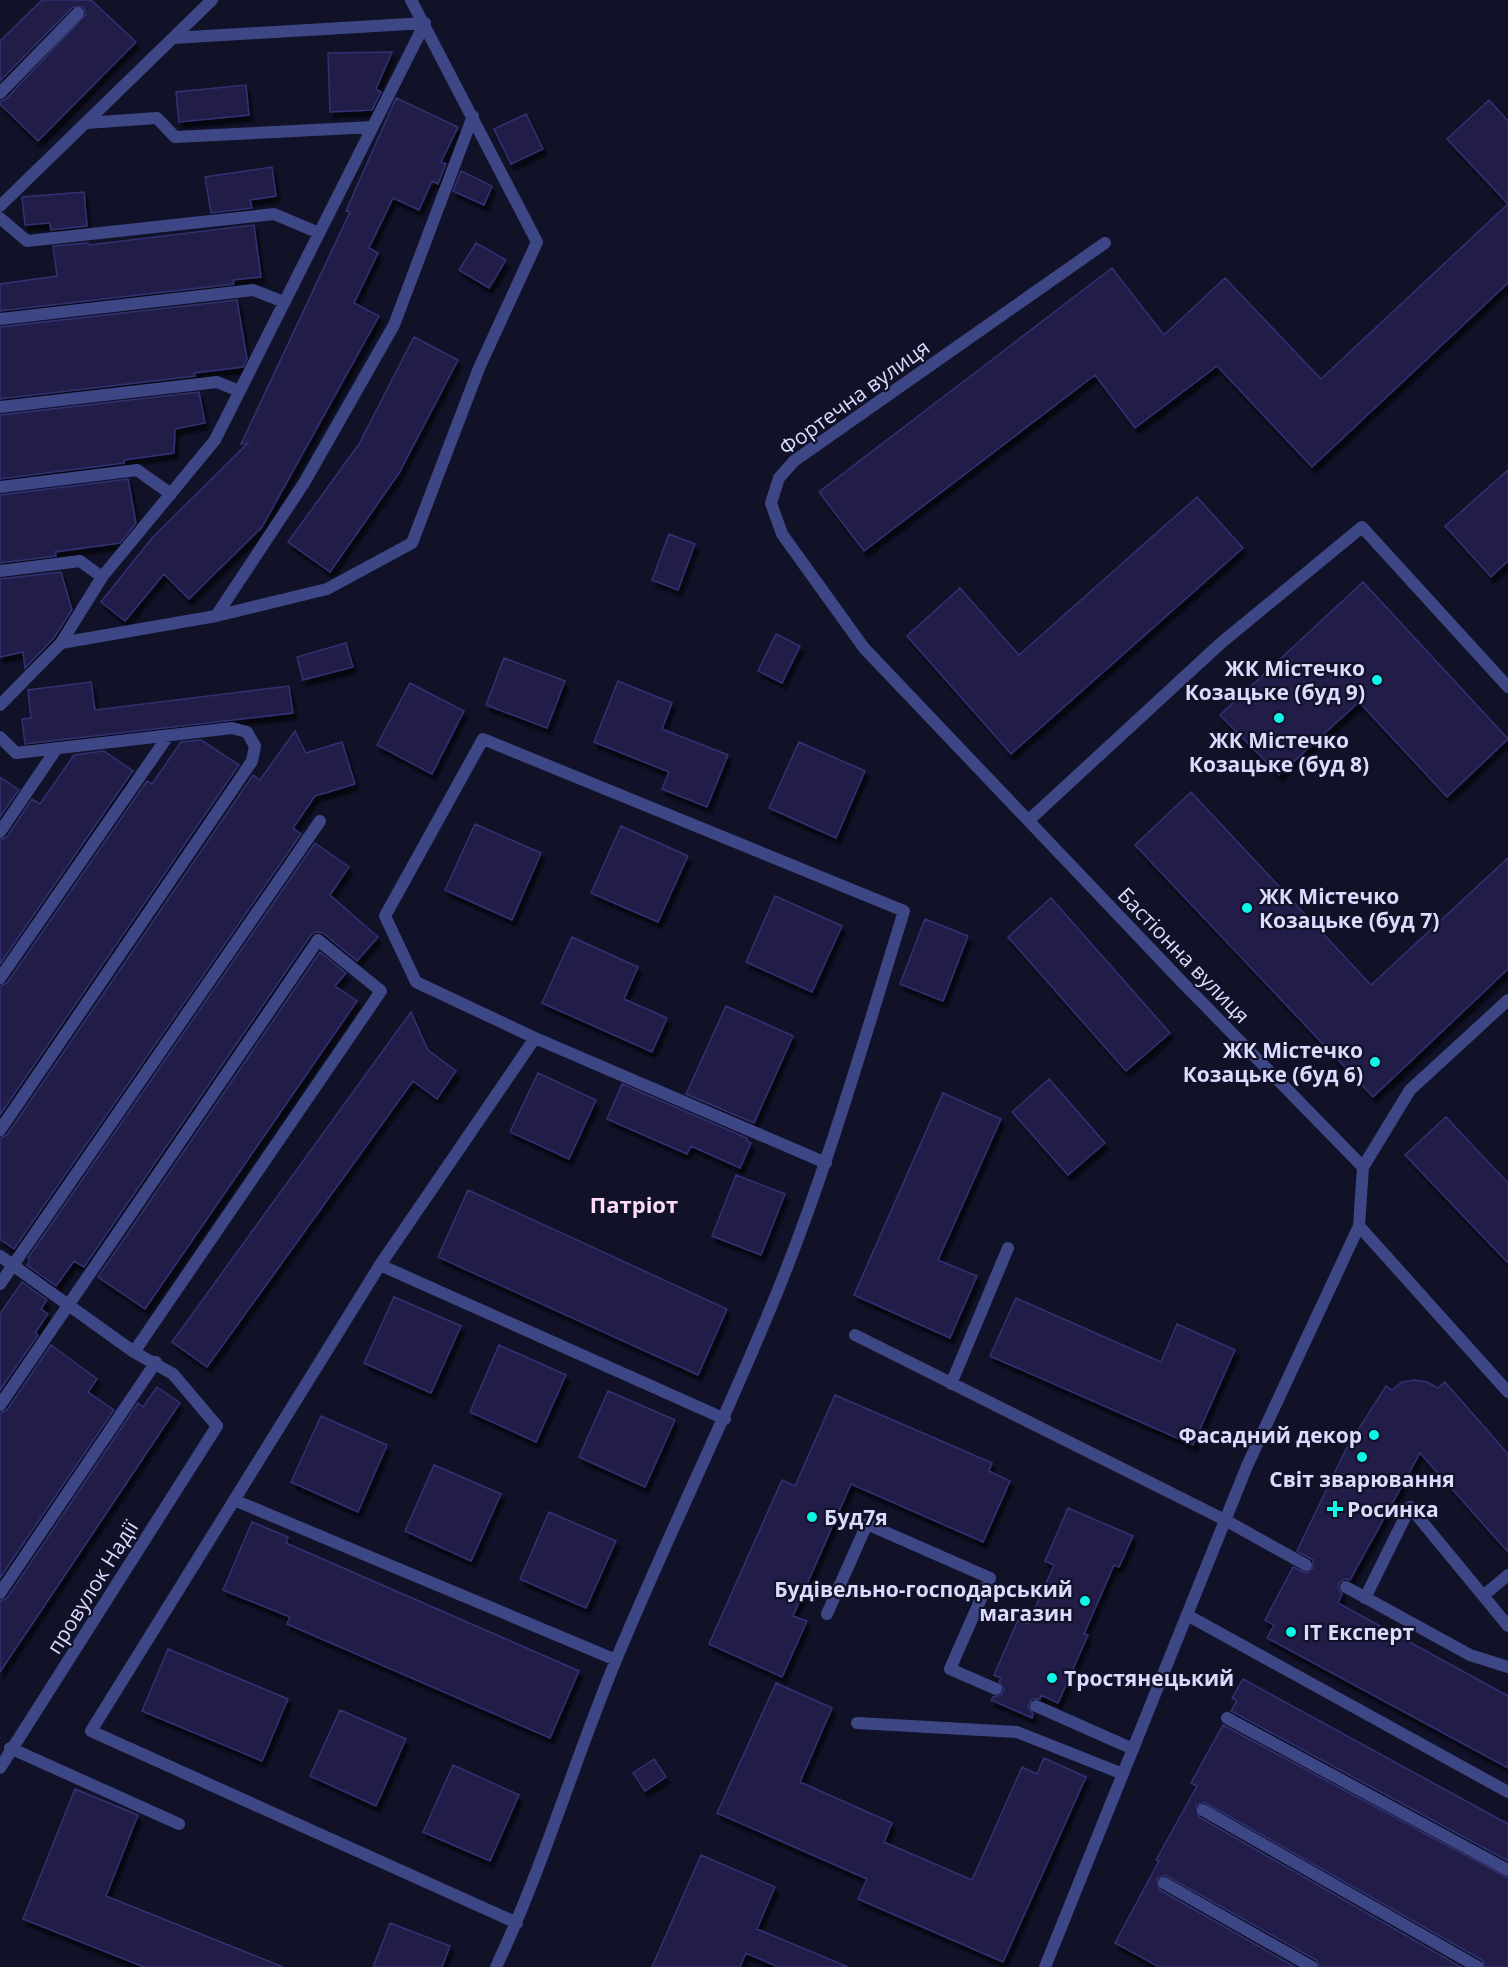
<svg xmlns="http://www.w3.org/2000/svg" width="1508" height="1967" viewBox="0 0 1508 1967" font-family="'Open Sans',sans-serif">
  <defs>
    <filter id="shadow"><feDropShadow dx="3.5" dy="6" stdDeviation="1.5" flood-color="#0009"/></filter>
  </defs>
  <rect width="100%" height="100%" fill="#111128"/>
  <path fill="#201e48" stroke="#333173" stroke-width="1.5" filter="url(#shadow)" d="M 42,0 L 91,0 L 136,42 L 38,141 L 0,104 L 0,101 L 6,99 L 86,14 L 83,7 L 73,7 L 0,81 L 0,41 Z
    M 392,52 L 376,89 L 381,92 L 372,110 L 330,112 L 328,53 Z
    M 246,85 L 249,115 L 179,122 L 176,92 Z
    M 396,98 L 458,127 L 441,162 L 446,164 L 438,184 L 432,181 L 419,210 L 393,198 L 369,248 L 378,253 L 354,303 L 379,316 L 262,527 L 189,599 L 164,574 L 125,621 L 101,602 L 152,538 L 248,443 L 241,444 L 350,212 L 346,211 Z
    M 1489,100 L 1508,121 L 1508,283 L 1312,467 L 1217,366 L 1135,428 L 1095,375 L 864,551 L 819,492 L 1112,268 L 1164,335 L 1225,278 L 1321,379 L 1508,204 L 1447,139 Z
    M 526,114 L 543,149 L 511,164 L 494,129 Z
    M 272,167 L 276,196 L 250,200 L 252,208 L 211,213 L 205,177 Z
    M 461,171 L 492,186 L 484,205 L 453,191 Z
    M 84,192 L 87,226 L 51,230 L 50,223 L 25,225 L 22,197 Z
    M 254,225 L 261,277 L 233,280 L 234,284 L 0,311 L 0,284 L 57,276 L 53,246 L 88,243 L 89,245 Z
    M 476,243 L 506,260 L 489,288 L 459,270 Z
    M 237,300 L 247,359 L 243,367 L 194,373 L 195,376 L 0,399 L 0,327 Z
    M 414,337 L 458,360 L 399,473 L 330,572 L 288,542 L 359,444 Z
    M 199,392 L 205,423 L 175,429 L 174,453 L 124,460 L 124,463 L 0,479 L 0,415 Z
    M 1508,470 L 1508,561 L 1491,577 L 1445,526 Z
    M 128,479 L 136,523 L 120,543 L 55,552 L 56,556 L 0,563 L 0,495 Z
    M 1197,497 L 1243,548 L 1011,754 L 907,636 L 960,588 L 1019,655 Z
    M 669,534 L 695,544 L 678,590 L 652,580 Z
    M 61,572 L 72,610 L 54,638 L 25,668 L 23,652 L 0,657 L 0,579 Z
    M 1363,582 L 1508,739 L 1447,797 L 1359,702 L 1279,775 L 1220,715 Z
    M 776,634 L 800,646 L 782,683 L 758,671 Z
    M 346,643 L 353,667 L 303,680 L 297,657 Z
    M 504,658 L 565,681 L 547,728 L 486,705 Z
    M 618,681 L 672,703 L 662,729 L 728,755 L 707,807 L 662,789 L 669,772 L 594,742 Z
    M 91,682 L 95,710 L 289,686 L 293,713 L 25,744 L 22,719 L 31,718 L 28,690 Z
    M 410,683 L 464,711 L 432,774 L 377,745 Z
    M 295,731 L 306,753 L 342,742 L 355,784 L 315,796 L 293,828 L 301,834 L 14,1249 L 0,1239 L 0,1138 L 7,1135 L 253,775 L 260,780 Z
    M 201,740 L 239,765 L 0,1115 L 0,986 L 7,983 L 147,781 L 152,784 L 181,742 Z
    M 799,742 L 865,771 L 836,838 L 769,808 Z
    M 104,751 L 133,771 L 0,964 L 0,840 L 7,837 L 32,799 L 40,804 L 74,755 Z
    M 0,777 L 19,790 L 0,817 Z
    M 1191,792 L 1371,985 L 1508,858 L 1508,969 L 1373,1097 L 1135,845 Z
    M 475,824 L 541,853 L 512,920 L 445,890 Z
    M 621,826 L 688,856 L 658,922 L 591,893 Z
    M 315,843 L 349,867 L 330,895 L 378,937 L 357,961 L 323,933 L 315,932 L 311,935 L 84,1267 L 74,1261 L 56,1286 L 27,1265 L 30,1260 L 28,1258 Z
    M 775,896 L 842,926 L 812,992 L 746,962 Z
    M 1051,898 L 1170,1033 L 1126,1071 L 1008,937 Z
    M 925,919 L 968,936 L 943,1001 L 900,984 Z
    M 572,937 L 638,967 L 624,999 L 667,1018 L 652,1052 L 542,1003 Z
    M 320,952 L 346,973 L 335,986 L 357,1001 L 145,1309 L 98,1277 Z
    M 726,1006 L 793,1036 L 754,1123 L 686,1094 Z
    M 411,1012 L 428,1050 L 456,1071 L 437,1099 L 413,1081 L 207,1367 L 172,1342 Z
    M 538,1073 L 596,1100 L 569,1159 L 510,1132 Z
    M 1049,1079 L 1105,1143 L 1068,1175 L 1012,1112 Z
    M 622,1084 L 747,1138 L 746,1140 L 751,1143 L 740,1168 L 691,1146 L 687,1154 L 607,1119 Z
    M 943,1093 L 1001,1119 L 938,1260 L 977,1276 L 950,1338 L 854,1295 Z
    M 1446,1117 L 1508,1183 L 1508,1263 L 1405,1155 Z
    M 736,1175 L 785,1194 L 761,1255 L 712,1236 Z
    M 468,1190 L 727,1309 L 698,1375 L 438,1257 Z
    M 22,1282 L 47,1300 L 41,1309 L 48,1314 L 35,1333 L 38,1335 L 0,1390 L 0,1314 Z
    M 394,1297 L 461,1326 L 431,1393 L 364,1363 Z
    M 1016,1298 L 1161,1362 L 1177,1324 L 1235,1350 L 1193,1445 L 990,1356 Z
    M 51,1345 L 97,1379 L 88,1392 L 114,1410 L 0,1578 L 0,1413 L 7,1410 Z
    M 499,1345 L 566,1375 L 536,1442 L 470,1412 Z
    M 1415,1380 L 1427,1382 L 1438,1388 L 1445,1382 L 1508,1454 L 1508,1552 L 1420,1453 L 1350,1580 L 1345,1579 L 1339,1583 L 1338,1588 L 1342,1594 L 1338,1603 L 1508,1696 L 1508,1768 L 1267,1638 L 1274,1625 L 1265,1620 L 1293,1567 L 1306,1573 L 1313,1568 L 1313,1560 L 1297,1551 L 1346,1449 L 1386,1386 L 1392,1390 L 1402,1382 Z
    M 157,1387 L 180,1403 L 0,1672 L 0,1601 L 7,1598 L 138,1403 L 143,1407 Z
    M 608,1391 L 675,1420 L 645,1487 L 579,1457 Z
    M 835,1395 L 992,1463 L 989,1471 L 1010,1481 L 983,1542 L 851,1484 L 793,1616 L 807,1621 L 782,1677 L 709,1644 L 782,1480 L 795,1486 Z
    M 321,1416 L 387,1445 L 358,1512 L 291,1482 Z
    M 434,1465 L 501,1494 L 471,1561 L 405,1531 Z
    M 1068,1508 L 1133,1536 L 1119,1567 L 1114,1565 L 1084,1634 L 1088,1635 L 1058,1703 L 1041,1695 L 1040,1699 L 1032,1699 L 1028,1706 L 1033,1714 L 1032,1718 L 991,1700 L 993,1697 L 1001,1695 L 1004,1689 L 999,1682 L 1001,1678 L 994,1675 L 1018,1620 L 1028,1624 L 1054,1565 L 1045,1561 Z
    M 549,1512 L 616,1541 L 586,1608 L 520,1579 Z
    M 252,1522 L 288,1537 L 286,1543 L 579,1671 L 550,1738 L 287,1624 L 290,1617 L 223,1590 Z
    M 168,1649 L 288,1699 L 262,1761 L 142,1711 Z
    M 1243,1679 L 1508,1824 L 1508,1861 L 1231,1711 L 1237,1701 L 1232,1698 Z
    M 776,1683 L 832,1708 L 800,1782 L 892,1823 L 884,1842 L 972,1880 L 1022,1767 L 1037,1774 L 1044,1758 L 1086,1777 L 1003,1962 L 858,1899 L 867,1879 L 717,1813 Z
    M 340,1710 L 406,1739 L 376,1806 L 310,1776 Z
    M 1223,1725 L 1508,1878 L 1508,1967 L 1486,1967 L 1482,1960 L 1204,1802 L 1196,1806 L 1199,1817 L 1461,1967 L 1320,1967 L 1316,1960 L 1165,1875 L 1157,1879 L 1160,1890 L 1295,1967 L 1159,1967 L 1115,1943 L 1159,1861 L 1156,1860 L 1197,1786 L 1191,1783 Z
    M 654,1759 L 666,1777 L 645,1791 L 633,1773 Z
    M 453,1765 L 519,1795 L 490,1861 L 423,1832 Z
    M 75,1789 L 138,1815 L 106,1896 L 283,1967 L 144,1967 L 23,1919 Z
    M 701,1855 L 775,1887 L 757,1929 L 848,1967 L 778,1967 L 746,1953 L 740,1967 L 652,1967 Z
    M 390,1923 L 450,1946 L 442,1967 L 373,1967 Z"/>
  <g fill="none" stroke-linecap="round" stroke-linejoin="round">
    <path stroke="#3e4785" stroke-width="12" d="M 173,38 L 425,23
      M 0,93 L 78,13
      M 86,123 L 157,118 L 175,137 L 373,127
      M 0,206 L 212,0
      M 0,218 L 27,241 L 274,214 L 319,233
      M 0,319 L 253,290 L 284,302
      M 0,407 L 217,382 L 239,391
      M 0,487 L 137,470 L 171,494
      M 0,571 L 80,561 L 102,577
      M 216,616 L 304,483 L 394,325 L 473,116
      M 61,643 L 216,616 L 327,589 L 412,543 L 479,368 L 537,242 L 411,0
      M 0,705 L 61,643 L 102,577 L 215,440 L 425,23
      M 0,737 L 16,753 L 232,728 L 247,732 L 255,746 L 252,761 L 0,1130
      M 0,832 L 57,748
      M 0,978 L 168,736
      M 0,1256 L 134,1352 L 173,1374 L 217,1426 L 0,1768
      M 380,1265 L 725,1419
      M 0,1284 L 320,821
      M 855,1335 L 1225,1520 L 1306,1565
      M 951,1384 L 1008,1248
      M 0,1405 L 318,940 L 381,991 L 134,1352
      M 234,1500 L 616,1660
      M 1346,1587 L 1470,1655 L 1508,1667
      M 0,1593 L 156,1362
      M 1483,1596 L 1508,1575
      M 1365,1598 L 1410,1507 L 1508,1626
      M 827,1614 L 867,1524 L 990,1578 L 950,1669 L 996,1689
      M 1187,1615 L 1508,1792
      M 1036,1706 L 1133,1749
      M 1227,1718 L 1508,1870
      M 857,1723 L 1017,1732 L 1123,1774
      M 10,1748 L 179,1824
      M 1203,1810 L 1478,1967
      M 1164,1883 L 1312,1967
      M 517,1923 L 91,1731 L 380,1265 L 535,1038
      M 496,1967 C 543,1868 574,1761 616,1660 C 667,1537 726,1418 776,1295 C 827,1170 864,1040 904,911 L 483,739 L 385,916 L 416,982 L 535,1038 L 826,1163"/>
    <path stroke="#3e4785" stroke-width="12" d="M 1105,243 L 794,461 L 779,478 L 771,503 L 782,534 L 864,648 L 1182,982 L 1363,1167
      M 1029,820 L 1221,643 L 1362,527 L 1508,687
      M 1359,1226 L 1363,1167 L 1410,1090 L 1508,1000
      M 1045,1967 L 1247,1466 L 1359,1226 L 1508,1392"/>
  </g>
  <g fill="#0df6e7" stroke="#111128" stroke-width="2">
    <circle cx="1377" cy="680" r="6"/>
    <circle cx="1279" cy="718" r="6"/>
    <circle cx="1247" cy="908" r="6"/>
    <circle cx="1375" cy="1062" r="6"/>
    <circle cx="1374" cy="1435" r="6"/>
    <circle cx="1362" cy="1457" r="6"/>
    <path d="M1332 1500h6v6h6v6h-6v6h-6v-6h-6v-6h6z"/>
    <circle cx="812" cy="1517" r="6"/>
    <circle cx="1085" cy="1601" r="6"/>
    <circle cx="1291" cy="1632" r="6"/>
    <circle cx="1052" cy="1678" r="6"/>
  </g>
  <g text-anchor="middle" dominant-baseline="central" stroke-width="4.5" stroke-linejoin="round" paint-order="stroke">
    <g font-size="21" fill="#dadbfe" stroke="#111128">
      <text transform="translate(854 397) rotate(-36)">Фортечна вулиця</text>
      <text transform="translate(1184 955) rotate(46)">Бастіонна вулиця</text>
      <text transform="translate(92 1587) rotate(-58)">провулок Надії</text>
    </g>
    <g font-size="21" font-weight="bold" fill="#dadbfe" stroke="#111128" text-anchor="start">
      <text x="1365" y="668" text-anchor="end">ЖК Містечко<tspan x="1365" dy="24">Козацьке (буд 9)</tspan></text>
      <text x="1279" y="740" text-anchor="middle">ЖК Містечко<tspan x="1279" dy="24">Козацьке (буд 8)</tspan></text>
      <text x="1259" y="896">ЖК Містечко<tspan x="1259" dy="24">Козацьке (буд 7)</tspan></text>
      <text x="1363" y="1050" text-anchor="end">ЖК Містечко<tspan x="1363" dy="24">Козацьке (буд 6)</tspan></text>
      <text x="1362" y="1435" text-anchor="end">Фасадний декор</text>
      <text x="1362" y="1479" text-anchor="middle">Світ зварювання</text>
      <text x="1347" y="1509">Росинка</text>
      <text x="824" y="1517">Буд7я</text>
      <text x="1073" y="1589" text-anchor="end">Будівельно-господарський<tspan x="1073" dy="24">магазин</tspan></text>
      <text x="1303" y="1632">IT Експерт</text>
      <text x="1064" y="1678">Тростянецький</text>
    </g>
    <g font-size="22" font-weight="bold" fill="#fedcf7" stroke="#111128">
      <text x="634" y="1204">Патріот</text>
    </g>
  </g>
</svg>
